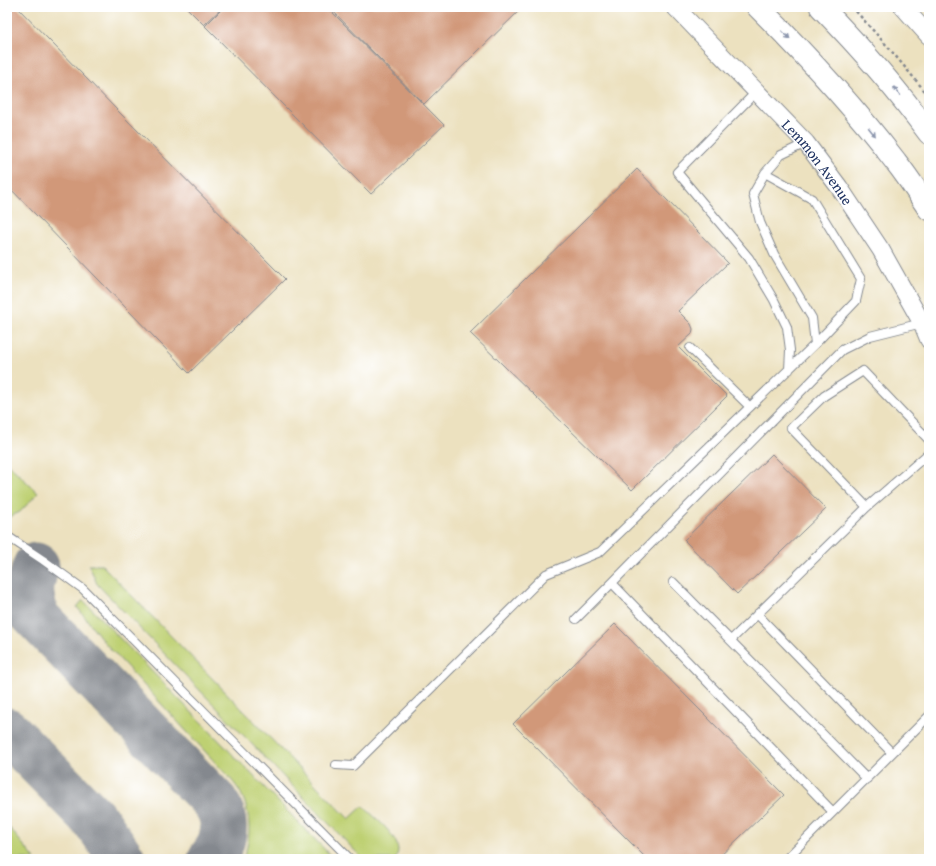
<svg xmlns="http://www.w3.org/2000/svg" width="936" height="866" viewBox="0 0 936 866" font-family="'Gentium Book Plus',serif">
  <rect width="100%" height="100%" fill="#fff"/>
  <filter id="ink" filterUnits="userSpaceOnUse"><feTurbulence type="fractalNoise" baseFrequency=".025" numOctaves="2"/><feDisplacementMap in="SourceGraphic" scale="8" xChannelSelector="R" yChannelSelector="G"/><feConvolveMatrix kernelMatrix="1 2 1 2 8 2 1 2 1" color-interpolation-filters="sRGB"/></filter>
  <filter id="wash" filterUnits="userSpaceOnUse"><feTurbulence type="fractalNoise" baseFrequency=".012" numOctaves="4" result="noise"/><feDisplacementMap in="SourceGraphic" scale="16" xChannelSelector="R" yChannelSelector="G"/><feGaussianBlur stdDeviation="0.9" result="paint"/><feColorMatrix in="noise" values="0 0 0 0 0 0 0 0 0 0 0 0 0 0 0 0 0 1.4 0 .05"/><feComposite in="paint" operator="in"/></filter>
  <g filter="url(#wash)">
    <rect width="100%" height="100%" fill="#ece1bf"/>
    <path fill="#bed072" stroke="#6c8068" d="M 7,463 L 38,493 L 20,512 L 7,518 Z
      M 89,565 L 102,565 L 349,819 L 363,806 C 374,817 397,834 398,850 C 398,852 397,856 396,859 L 363,859 L 97,584 Z
      M 83,600 L 106,624 L 334,859 L 243,859 C 252,837 251,810 239,790 C 235,784 230,778 225,773 L 105,643 L 77,607 Z
      M 7,825 L 35,859 L 7,859 Z"/>
    <g fill="none" stroke-linecap="round" stroke-linejoin="round">
      <path stroke="#84888e" stroke-width="47" d="M 36,566 C 28,590 30,594 36,617
        M 7,602 L 14,601 L 29,610 L 215,802 C 228,820 225,843 211,859
        M 7,731 L 88,813 L 99,825 L 122,859"/>
    </g>
    <g id="blocks">
      <path fill="#d19879" d="M 7,7 L 17,7 L 117,110 L 285,279 L 189,373 L 7,185 Z
        M 186,7 L 223,7 L 204,25 Z
        M 224,7 L 327,7 L 444,125 L 371,194 L 205,26 Z
        M 329,7 L 523,7 L 424,104 Z
        M 637,169 L 728,263 L 678,311 L 691,324 L 693,329 L 692,334 L 678,347 L 727,396 L 632,490 L 470,333 Z
        M 772,454 L 826,509 L 737,594 L 684,540 Z
        M 615,624 L 784,795 L 717,859 L 647,859 L 513,724 Z"/>
    </g>
  </g>
  <g filter="url(#ink)">
    <use href="#blocks" fill-opacity="0" stroke="#84888e" stroke-width="1"/>
    <g fill="none" stroke-linecap="round" stroke-linejoin="round">
      <defs>
        <path id="lane" d="M 757,91 L 677,172 L 749,258 L 774,300 L 787,327 L 790,350 L 789,370
          M 765,173 L 812,199 L 861,279 L 856,301 L 815,344
          M 690,348 L 750,407
          M 867,507 L 791,428 L 824,396 L 863,371 L 929,440
          M 7,536 L 43,560 L 83,589 L 350,859
          M 673,582 L 867,779
          M 757,614 L 892,753 L 833,812 L 612,583 L 842,350 L 870,336 L 922,323
          M 576,619 L 612,583
          M 731,640 L 867,507 L 929,453
          M 892,753 L 929,716
          M 336,765 L 353,766 L 546,574 L 600,552 L 815,344 L 812,318 L 774,254 L 760,222 L 753,194 L 765,173 L 781,155 L 806,143
          M 786,859 L 833,812"/>
        <g id="street">
          <path id="s1" d="M 675,7 L 806,143 L 839,187 L 881,250 L 922,323 L 929,340"/>
          <path d="M 903,7 L 929,36"/>
        </g>
        <path id="secondary" d="M 758,7 C 807,56 854,107 896,162 C 908,177 918,193 929,209
          M 821,7 C 860,47 896,88 929,133"/>
      </defs>
      <use href="#lane" stroke="#84888e" stroke-width="10"/>
      <use href="#street" stroke="#84888e" stroke-width="19"/>
      <use href="#secondary" stroke="#84888e" stroke-width="24"/>
      <path stroke="#84888e" stroke-width="2.5" stroke-dasharray="3 3" stroke-linecap="butt" d="M 852,7 L 888,47 L 929,96"/>
      <use href="#lane" stroke="#fff" stroke-width="8"/>
      <use href="#street" stroke="#fff" stroke-width="17"/>
      <use href="#secondary" stroke="#fff" stroke-width="22"/>
    </g>
    <defs><path id="oneway-solid" d="M-6-.8H1V-3.2L6.5 0L1 3.2V.8H-6Z"/></defs>
    <g fill="#8d97ae">
      <use href="#oneway-solid" transform="translate(786 35) rotate(45)"/>
      <use href="#oneway-solid" transform="translate(897 91) rotate(-128)"/>
      <use href="#oneway-solid" transform="translate(872 132) rotate(51)"/>
    </g>
  </g>
  <g text-anchor="middle" dominant-baseline="central" stroke-width="3.5" stroke-linejoin="round" paint-order="stroke">
    <g font-size="15" fill="#1b2f5e" stroke="#fff">
      <text stroke="none"><textPath href="#s1" startOffset="211">Lemmon Avenue</textPath></text>
    </g>
  </g>
  <rect width="936" height="866" fill="none" stroke="#fff" stroke-width="24"/>
</svg>
